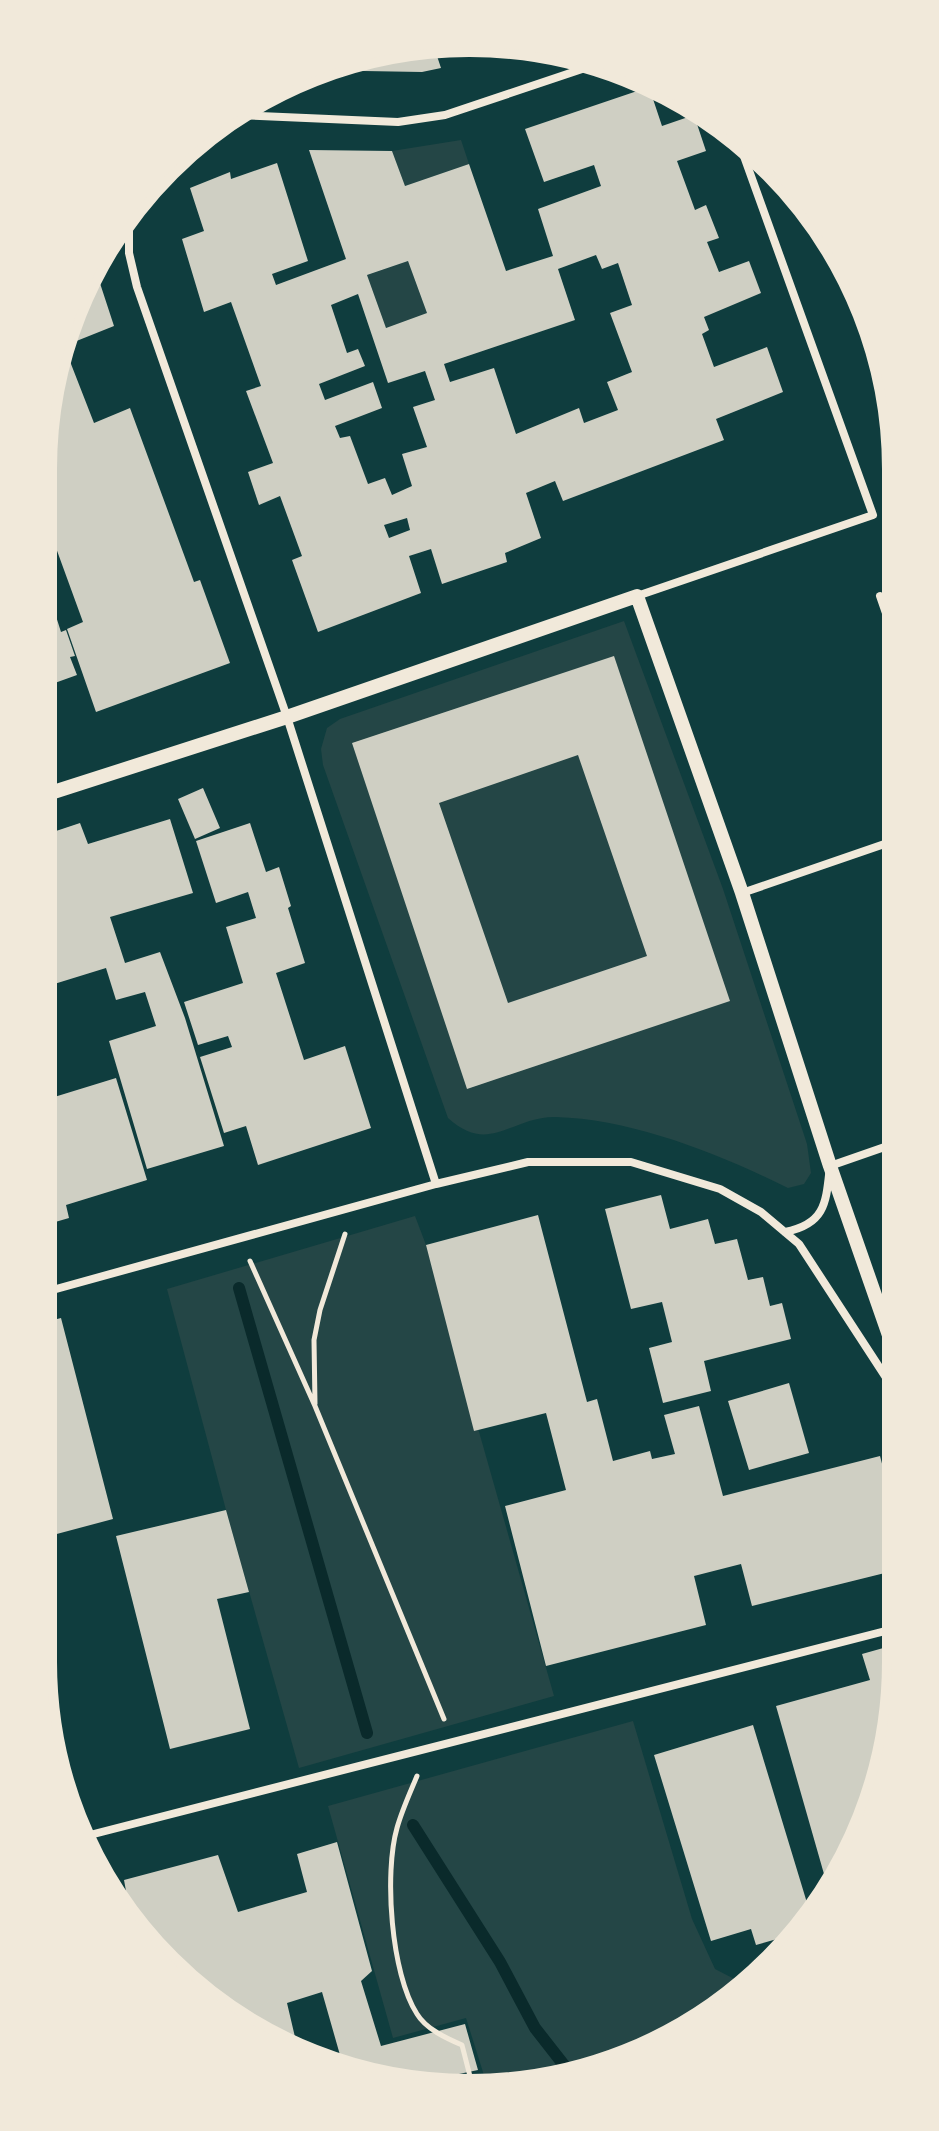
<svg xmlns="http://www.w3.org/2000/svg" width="939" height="2131" viewBox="0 0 939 2131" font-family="'PT Sans Narrow',sans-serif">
  <rect width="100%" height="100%" fill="#0f3d3e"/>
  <path fill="#244646" d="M 461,140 L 469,164 L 405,186 L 392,151 Z
    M 408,261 L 427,313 L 386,328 L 367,275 Z
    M 624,621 L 723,889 L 807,1144 L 811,1173 L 804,1184 L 788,1188 C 720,1154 632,1119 556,1117 C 511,1116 490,1156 448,1118 L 323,765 L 321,749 L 327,728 L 340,719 Z
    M 415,1216 L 426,1245 L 554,1696 L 299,1768 L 226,1510 L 167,1289 Z
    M 633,1721 L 692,1919 L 715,1969 L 746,1985 L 685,2035 L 526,2089 L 488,2088 L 466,2018 L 393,2038 L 328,1806 Z"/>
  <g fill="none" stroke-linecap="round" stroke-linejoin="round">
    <path stroke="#0a2a2b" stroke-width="12" d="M 239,1288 L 367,1733
      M 413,1825 L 500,1962 L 535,2028 L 571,2074"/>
  </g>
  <path fill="#cfcfc3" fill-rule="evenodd" d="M 432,41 L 441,68 L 422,72 L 364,71 L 333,68 Z
    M 649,87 L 662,126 L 694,115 L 706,151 L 677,161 L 695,210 L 706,205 L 719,238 L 707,242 L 719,272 L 749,261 L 761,293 L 704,317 L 709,330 L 702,334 L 714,367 L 767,347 L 783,392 L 716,419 L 724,440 L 563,501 L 555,481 L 526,493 L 541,538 L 505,553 L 507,562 L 442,584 L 431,549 L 409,556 L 421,593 L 318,632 L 292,560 L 302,556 L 280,496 L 259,505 L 248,472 L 273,463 L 246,391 L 261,386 L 231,302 L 204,312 L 182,239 L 204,231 L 190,188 L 230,172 L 231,179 L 277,163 L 308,261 L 272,274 L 276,285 L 346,259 L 309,150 L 392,151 L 405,186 L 469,164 L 506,271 L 553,256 L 538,209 L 601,186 L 594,165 L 544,182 L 525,129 ZM 596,255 L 602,269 L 618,263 L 632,305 L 610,313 L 632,372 L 607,382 L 618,410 L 584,423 L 579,408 L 516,434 L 494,368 L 450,382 L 444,364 L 575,320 L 558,269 ZM 408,261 L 427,313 L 386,328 L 367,275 ZM 358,294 L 388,383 L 425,371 L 435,400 L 413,407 L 427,447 L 402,454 L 412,486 L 392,495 L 385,478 L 368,484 L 350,436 L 340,438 L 335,426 L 382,408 L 373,382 L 325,400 L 319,384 L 365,366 L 358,349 L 347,353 L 331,305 ZM 407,518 L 410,530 L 389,538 L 384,525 Z
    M 96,271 L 114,326 L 64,346 L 94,423 L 130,408 L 194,582 L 200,580 L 230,663 L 96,712 L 67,629 L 83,622 L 40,504 L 54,499 L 39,461 L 61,330 Z
    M 860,292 L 868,304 L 885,366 L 882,367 Z
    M 54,610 L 61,632 L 66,630 L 75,656 L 70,657 L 77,675 L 38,689 L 38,616 Z
    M 614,656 L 730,1001 L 467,1089 L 352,743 ZM 578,755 L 647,956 L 508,1003 L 439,803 Z
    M 203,788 L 220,828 L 195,839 L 178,799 Z
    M 170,819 L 193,893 L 110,917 L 125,963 L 160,952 L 185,1018 L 224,1146 L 147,1169 L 109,1041 L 156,1026 L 145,992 L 116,1000 L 106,968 L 38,989 L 38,837 L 80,823 L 88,844 Z
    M 250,823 L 266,872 L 279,867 L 291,906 L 288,908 L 305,963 L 276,973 L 304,1060 L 345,1046 L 371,1128 L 258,1165 L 246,1126 L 224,1133 L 200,1057 L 232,1047 L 228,1036 L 198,1045 L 184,1002 L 243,983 L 226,927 L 256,918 L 248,892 L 216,903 L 196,841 Z
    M 116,1078 L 147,1180 L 66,1205 L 69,1218 L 38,1227 L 38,1102 Z
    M 661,1195 L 670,1229 L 708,1219 L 715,1244 L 737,1239 L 748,1280 L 763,1277 L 770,1306 L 782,1303 L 791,1339 L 704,1361 L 711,1391 L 663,1403 L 649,1348 L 672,1342 L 662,1302 L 631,1309 L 605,1209 Z
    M 538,1215 L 587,1402 L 597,1399 L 613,1461 L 650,1451 L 652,1459 L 675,1454 L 664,1415 L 699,1406 L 723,1496 L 880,1456 L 893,1506 L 901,1505 L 901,1569 L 752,1606 L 741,1564 L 694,1576 L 706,1625 L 546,1666 L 505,1506 L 566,1490 L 546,1413 L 474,1431 L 426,1245 Z
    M 61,1318 L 113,1519 L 38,1539 L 38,1324 Z
    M 789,1383 L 809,1453 L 749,1470 L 728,1401 Z
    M 226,1510 L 249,1592 L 217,1599 L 250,1729 L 170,1749 L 116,1536 Z
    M 901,1643 L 901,1662 L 878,1801 L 828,1888 L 776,1706 L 870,1680 L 862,1654 Z
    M 753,1725 L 811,1916 L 794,1946 L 782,1956 L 777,1939 L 756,1945 L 751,1929 L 711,1941 L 654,1755 Z
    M 337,1842 L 372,1971 L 361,1981 L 381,2046 L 465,2024 L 478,2070 L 440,2078 L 443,2087 L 386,2085 L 344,2069 L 322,1992 L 287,2003 L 295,2037 L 278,2044 L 254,2035 L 145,1946 L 132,1924 L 124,1880 L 218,1855 L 238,1912 L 307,1892 L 297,1854 Z"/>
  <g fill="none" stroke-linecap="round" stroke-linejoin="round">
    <path stroke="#f1e9da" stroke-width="5" d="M 250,1261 L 315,1406 L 444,1719
      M 315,1404 L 314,1340 L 320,1310 L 345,1234
      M 417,1776 C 410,1793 402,1810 397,1828 C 384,1873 391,1974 417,2014 C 426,2029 446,2038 462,2045 L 473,2088"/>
    <path stroke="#f1e9da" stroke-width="8" d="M 237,115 L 398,122 L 445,115 L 606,61
      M 129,213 L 129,253 L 137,287 L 287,717 L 436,1184
      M 637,596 L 873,515 L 737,137
      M 880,596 L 898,648
      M 742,893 L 899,839
      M 785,1232 C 826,1224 826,1202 830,1166 L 899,1142
      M 38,1294 L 436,1184 L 528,1162 L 631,1162 L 720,1189 L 761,1212 L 799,1244 L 900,1399
      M 82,1837 L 901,1627"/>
    <path stroke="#f1e9da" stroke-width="14" d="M 38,797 L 287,717 L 637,596 L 742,893 L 830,1166 L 900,1367"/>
  </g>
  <path d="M0 0H939V2131H0ZM469 52H470A417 417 0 0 1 887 469V1662A417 417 0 0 1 470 2079H469A417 417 0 0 1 52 1662V469A417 417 0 0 1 469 52Z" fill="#f1e9da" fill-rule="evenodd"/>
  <path fill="none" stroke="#f1e9da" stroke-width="10" d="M469 52H470A417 417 0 0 1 887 469V1662A417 417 0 0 1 470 2079H469A417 417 0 0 1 52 1662V469A417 417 0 0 1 469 52Z"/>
</svg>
